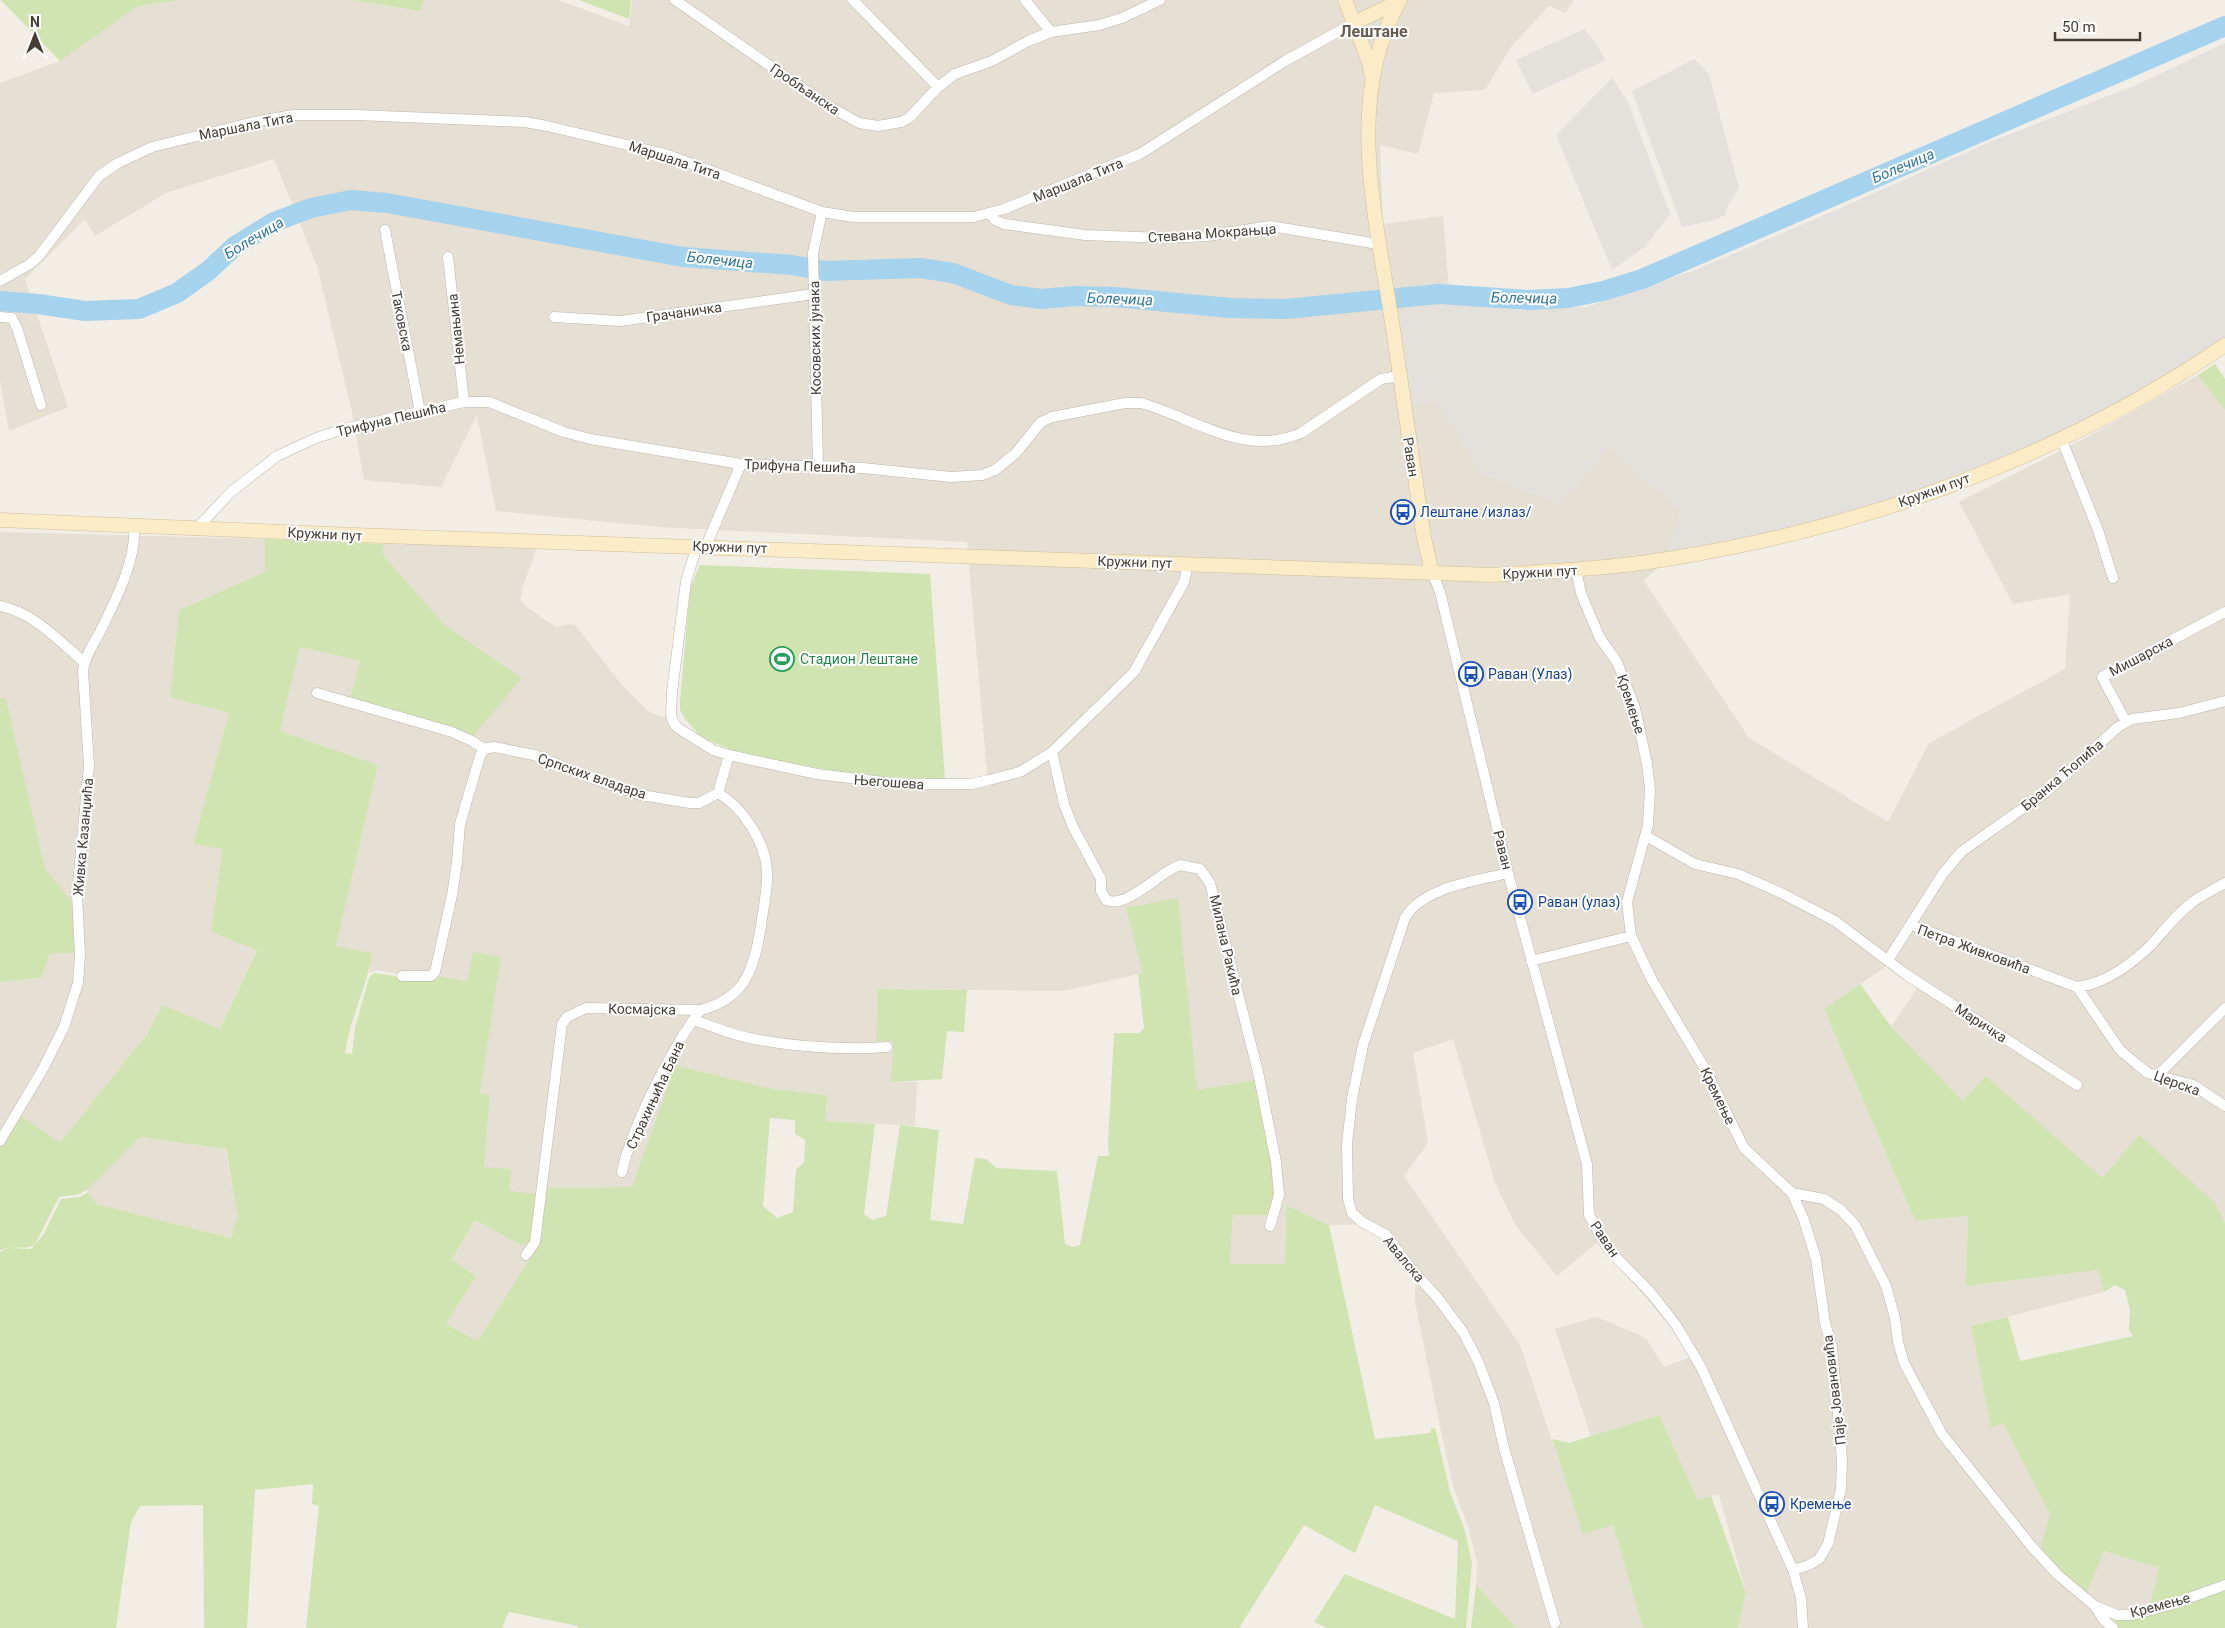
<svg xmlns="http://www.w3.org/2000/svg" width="2225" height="1628" viewBox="0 0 2225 1628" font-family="Roboto,sans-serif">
  <rect width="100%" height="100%" fill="#f2eee6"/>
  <path fill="#e6dfd4" d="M 180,0 L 350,0 L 419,11 L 424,0 L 558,0 L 629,26 L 632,0 L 1574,0 L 1565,13 L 1549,6 L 1510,48 L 1485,90 L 1434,93 L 1418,154 L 1380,145 L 1383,224 L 1443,216 L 1450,304 L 1399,308 L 1411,407 L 1435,400 L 1453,425 L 1479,472 L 1560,504 L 1609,447 L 1681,510 L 1666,560 L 1644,581 L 1749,738 L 1888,822 L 1929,743 L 2065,669 L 2070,594 L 2013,604 L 1959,502 L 2087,437 L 2198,375 L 2225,410 L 2225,1224 L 2139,1135 L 2102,1179 L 1986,1076 L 1963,1102 L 1891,1027 L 1918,987 L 1888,965 L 1824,1009 L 1915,1221 L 1968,1216 L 1966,1286 L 2098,1270 L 2104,1292 L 1971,1326 L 1991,1427 L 2003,1422 L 2050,1514 L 2086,1594 L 2103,1551 L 2159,1568 L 2149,1608 L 2109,1628 L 1738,1628 L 1746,1593 L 1719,1494 L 1698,1500 L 1659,1415 L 1591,1436 L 1555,1329 L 1597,1317 L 1646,1338 L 1664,1367 L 1690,1357 L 1669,1325 L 1598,1242 L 1557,1276 L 1516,1226 L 1495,1183 L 1453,1039 L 1413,1053 L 1428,1143 L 1404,1176 L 1520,1345 L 1583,1533 L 1613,1525 L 1643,1628 L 1517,1628 L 1476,1585 L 1477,1562 L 1468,1526 L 1454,1489 L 1443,1441 L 1415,1302 L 1415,1276 L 1383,1236 L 1360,1224 L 1329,1225 L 1286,1205 L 1285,1264 L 1230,1265 L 1233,1214 L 1197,1091 L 1178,899 L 1143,973 L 1063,991 L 877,989 L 876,1041 L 893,1040 L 891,1082 L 917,1082 L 915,1126 L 825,1121 L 828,1095 L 773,1089 L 675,1065 L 632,1187 L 546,1188 L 539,1244 L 478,1342 L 446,1324 L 476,1276 L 452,1261 L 476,1219 L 521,1245 L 510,1192 L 511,1169 L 484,1168 L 490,1096 L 480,1093 L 501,957 L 468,981 L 402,975 L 378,970 L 369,973 L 370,968 L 336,946 L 378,765 L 280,731 L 300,647 L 360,661 L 350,699 L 522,678 L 445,625 L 383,555 L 384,544 L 538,546 L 522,588 L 521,600 L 525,606 L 556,627 L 570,624 L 575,625 L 622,685 L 648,711 L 659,716 L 669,717 L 712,753 L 900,788 L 974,788 L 988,785 L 967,542 L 658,527 L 496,511 L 477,415 L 441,487 L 364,480 L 352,412 L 317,266 L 274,159 L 166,193 L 95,236 L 85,219 L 25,279 L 68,407 L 9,431 L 0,380 L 0,83 L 60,61 L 138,6 Z
    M 0,532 L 265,539 L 265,572 L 179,610 L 170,697 L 229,713 L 193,844 L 222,848 L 211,932 L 257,949 L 220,1029 L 163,1005 L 147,1034 L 60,1143 L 0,1146 L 0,982 L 41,978 L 50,953 L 77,953 L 75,906 L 45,868 L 6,700 L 0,698 Z
    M 140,1137 L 225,1149 L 237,1216 L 231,1238 L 97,1204 L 86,1189 Z"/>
  <path fill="#e4e0db" d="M 1584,29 L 1594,41 L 1606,60 L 1533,94 L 1516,60 Z
    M 2225,43 L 2225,338 L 2186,366 L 2096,416 L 2014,453 L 1875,506 L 1666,560 L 1681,510 L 1609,448 L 1560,504 L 1479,472 L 1453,425 L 1435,400 L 1411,407 L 1399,308 L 1450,304 L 1524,310 L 1586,307 L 1695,270 L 1818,218 L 1992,141 L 2141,83 Z
    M 1694,59 L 1703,67 L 1709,75 L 1739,188 L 1728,206 L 1725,215 L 1715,220 L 1682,227 L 1632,91 Z
    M 1612,78 L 1628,102 L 1670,214 L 1645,247 L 1612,270 L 1556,135 Z"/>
  <path fill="#cfe4b1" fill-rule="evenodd" d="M 1,0 L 180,0 L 138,6 L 60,61 Z
    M 350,0 L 424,0 L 420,11 Z
    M 579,0 L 631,0 L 629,19 Z
    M 2215,364 L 2225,379 L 2225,410 L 2198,375 Z
    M 265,539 L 384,544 L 383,555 L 445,625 L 522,678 L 472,737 L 350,699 L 360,661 L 300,647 L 280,731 L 378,765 L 336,946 L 372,953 C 367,987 350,1018 345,1053 L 352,1054 L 355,1028 L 369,978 L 374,973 L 402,977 L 433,976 L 467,981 L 473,952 L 501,957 L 480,1093 L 490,1095 L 484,1167 L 511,1169 L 510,1191 L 535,1194 L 530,1241 L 521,1245 L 475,1220 L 452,1260 L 476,1276 L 446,1324 L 478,1341 L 539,1244 L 545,1188 L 632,1187 L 675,1065 L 773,1089 L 828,1095 L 825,1121 L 875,1124 L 864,1214 L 872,1220 L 886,1216 L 900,1125 L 939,1130 L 930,1220 L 963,1224 L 975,1158 L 986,1159 L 996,1168 L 1057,1171 L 1065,1244 L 1072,1247 L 1080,1245 L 1098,1156 L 1109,1156 L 1108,1143 L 1114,1033 L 1139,1033 L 1144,1028 L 1138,974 L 1143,973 L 1126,908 L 1178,898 L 1197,1090 L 1257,1080 L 1276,1185 L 1271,1215 L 1233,1215 L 1230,1264 L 1285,1264 L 1286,1205 L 1329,1225 L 1375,1439 L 1430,1433 L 1431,1429 L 1435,1428 L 1450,1492 L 1464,1528 L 1472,1563 L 1466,1628 L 1327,1628 L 1314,1622 L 1345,1574 L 1455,1619 L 1458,1541 L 1375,1505 L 1355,1553 L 1304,1525 L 1239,1628 L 578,1628 L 578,1626 L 509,1612 L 502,1628 L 306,1628 L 319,1506 L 312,1504 L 313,1484 L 255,1490 L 247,1628 L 204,1628 L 203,1505 L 140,1506 L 131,1522 L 116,1628 L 0,1628 L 0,1252 L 8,1248 L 31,1249 L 44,1234 L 61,1199 L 80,1197 L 88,1192 L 97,1204 L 231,1238 L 237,1216 L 226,1149 L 140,1137 L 90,1187 L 80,1194 L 59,1197 L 35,1244 C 25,1251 11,1245 0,1250 L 0,1146 L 20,1115 L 60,1143 L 147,1034 L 163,1005 L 220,1029 L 257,950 L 211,932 L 222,849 L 193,844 L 229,713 L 170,697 L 179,610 L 265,572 ZM 770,1118 L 795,1120 L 795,1134 L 805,1140 L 804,1163 L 796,1169 L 793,1212 L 777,1218 L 763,1206 Z
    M 700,565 L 930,574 L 945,779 L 859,776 L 739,753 L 701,737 L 685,719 L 680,710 L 680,701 L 690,588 Z
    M 0,698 L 6,699 L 45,868 L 75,906 L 78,953 L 50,953 L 41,978 L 0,982 Z
    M 1860,984 L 1893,1029 L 1963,1101 L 1986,1076 L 2102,1178 L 2139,1135 L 2215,1203 L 2225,1224 L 2225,1583 L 2149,1608 L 2159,1568 L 2104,1551 L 2086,1595 L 2040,1551 L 2050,1514 L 2003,1423 L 1991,1428 L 1971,1326 L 2008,1317 L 2020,1361 L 2133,1336 L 2129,1330 L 2130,1310 L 2125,1290 L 2115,1285 L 2104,1292 L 2098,1270 L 1966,1286 L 1968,1216 L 1915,1221 L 1824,1009 Z
    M 877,989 L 967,990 L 964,1032 L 947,1031 L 942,1079 L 891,1082 L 893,1041 L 876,1041 Z
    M 1659,1415 L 1698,1500 L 1711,1496 L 1746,1593 L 1738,1628 L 1643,1628 L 1613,1525 L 1583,1534 L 1552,1439 L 1569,1443 Z
    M 1476,1585 L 1517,1628 L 1471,1628 Z
    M 2225,1587 L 2225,1628 L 2117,1628 L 2109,1623 L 2112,1615 Z"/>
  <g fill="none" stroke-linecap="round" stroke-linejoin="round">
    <path stroke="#a5d2ec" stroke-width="20" d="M 0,301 L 38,304 L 85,311 L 139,309 L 177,293 L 208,271 L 235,246 L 274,222 L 311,208 L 351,200 L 387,203 L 683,257 L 792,265 L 825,271 L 920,268 L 953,273 L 1011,295 L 1041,299 L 1076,296 L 1115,297 L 1230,308 L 1286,309 L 1439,294 L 1529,300 L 1568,298 L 1603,291 L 1642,279 L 2225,26"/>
    <defs>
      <path id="street" d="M 675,0 L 825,104 L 859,123 L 878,126 L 901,122 L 909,118 L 938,87 L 955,74 L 992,61 L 1028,41 L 1051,32 L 1099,25 L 1122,18 L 1160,0
        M 853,0 L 938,87
        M 1025,0 L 1051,32
        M 991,214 L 995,220 L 1004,224 L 1085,235 L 1163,238 L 1207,236 L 1270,226 L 1378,244
        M 385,230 L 420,412
        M 448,257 L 464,402
        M 0,281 L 30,264 L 39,256 L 99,176 L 118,163 L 152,147 L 259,121 L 293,115 L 357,115 L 525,122 L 547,126 L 665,154 L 822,212 L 853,217 L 974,217 L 1004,209 L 1140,154 L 1285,61 L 1354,23
        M 0,317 L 12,318 L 17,328 L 41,405
        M 554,317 L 620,321 L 814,294
        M 2061,438 L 2098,530 L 2113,578
        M 818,465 L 813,253 L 822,212
        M 197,528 L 231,492 L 277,456 L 316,438 L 344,429 L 464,402 L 489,402 L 564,432 L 590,439 L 741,464 L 863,468 L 951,477 L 982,475 L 995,470 L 1015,454 L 1041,422 L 1052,417 L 1125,403 L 1141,403 C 1195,418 1243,458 1301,433 L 1381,379 L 1399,376
        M 697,546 L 686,581 L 672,692 L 671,714 L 673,722 L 678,728 L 713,750 L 729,755 L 817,774 L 900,784 L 971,784 L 989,780 L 1020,772 L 1052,752 L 1134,672 L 1184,582 L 1188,563
        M 706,546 L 741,464
        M 1576,570 L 1581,593 L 1587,608 L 1600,638 L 1617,662 L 1635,708 L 1647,764 L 1650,789 L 1648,825 L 1627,902 L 1631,936 L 1652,980 L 1705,1069 L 1744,1148 L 1792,1193 L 1824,1199 L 1841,1210 L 1855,1225 L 1886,1286 L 1895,1318 L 1898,1342 L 1904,1363 L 1942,1434 L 2032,1547 L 2058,1575 L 2095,1606 L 2117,1615 L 2132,1615 L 2170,1605 L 2225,1585
        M 1432,572 L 1440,592 L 1508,873 L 1587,1164 L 1589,1215 L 1608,1249 L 1651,1293 L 1676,1325 L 1701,1367 L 1793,1570 L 1801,1598 L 1803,1628
        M 0,606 C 33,612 59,641 84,662
        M 317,693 L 452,732 L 472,741 L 484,749
        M 2126,722 L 2102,677 L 2225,612
        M 1052,752 L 1064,804 L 1073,827 L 1101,879 L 1101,891 L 1106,900 C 1127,909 1159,872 1180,865 L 1200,869 L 1210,883 L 1258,1072 L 1276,1162 L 1279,1195 L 1270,1226
        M 1646,836 L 1695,864 L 1738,874 L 1779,892 L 1835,921 L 1907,975 L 2077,1085
        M 1508,873 C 1477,881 1422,887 1405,918 L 1363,1045 L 1352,1099 L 1347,1144 L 1348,1199 L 1352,1213 L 1362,1222 L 1386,1235 L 1413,1271 L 1437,1297 L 1463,1332 L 1478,1361 L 1494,1403 L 1504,1448 L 1555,1623
        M 1911,925 L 2077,987 C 2105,984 2133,963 2152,944 C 2164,931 2175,916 2189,905 C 2199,896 2213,890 2225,883
        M 1888,960 L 1942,875 L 1961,852 L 2046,792 L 2118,727 L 2132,719 L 2179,713 L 2225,701
        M 1531,961 L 1631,936
        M 402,976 L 431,976 L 435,972 L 452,895 L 457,862 L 460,824 L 480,756 L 484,749 L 494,747 L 534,755 L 594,779 L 641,795 L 690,803 L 699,803 L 718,793 L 729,755
        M 2077,987 L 2120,1050 L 2139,1066 L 2148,1073 L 2193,1085 L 2225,1106
        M 701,1010 L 693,1020 C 712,1026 730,1034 749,1038 C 794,1047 842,1050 887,1047
        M 2159,1074 L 2225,1008
        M 0,1141 L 44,1067 L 64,1027 L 78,983 L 80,955 L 77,894 L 89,766 L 83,671 C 85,657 93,644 100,632 C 115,601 137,560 134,525
        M 622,1172 C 632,1126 667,1059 693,1020
        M 1792,1193 L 1804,1220 L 1816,1259 L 1825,1323 L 1832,1347 L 1842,1460 L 1841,1489 L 1828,1544 L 1819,1559 L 1809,1565 L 1793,1570
        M 526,1255 L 535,1242 L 562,1024 L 567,1017 L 586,1008 L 701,1010 C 715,1006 730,999 740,987 C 753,972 758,945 761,926 C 763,908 768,890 767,872 C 766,843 743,807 718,793
        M 2095,1606 L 2103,1619 L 2113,1628"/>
      <path id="secondary" d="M 1345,0 L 1369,62 L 1371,74
        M 1400,0 C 1344,98 1376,217 1392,322 C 1402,394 1413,466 1424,538 L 1432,572
        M 1354,23 L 1398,2
        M 0,520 L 355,535 L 1492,575 C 1551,571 1609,569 1667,559 C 1864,528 2060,458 2225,345"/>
    </defs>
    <use href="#street" stroke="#bdb5a9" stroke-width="11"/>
    <use href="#secondary" stroke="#cfbe98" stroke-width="15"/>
    <use href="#street" stroke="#fff" stroke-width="10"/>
    <use href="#secondary" stroke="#fbecc7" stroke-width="14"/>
  </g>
  <defs>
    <symbol id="bus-ring" viewBox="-11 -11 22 22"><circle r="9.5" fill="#fff" stroke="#1a4fb4" stroke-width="1.5"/><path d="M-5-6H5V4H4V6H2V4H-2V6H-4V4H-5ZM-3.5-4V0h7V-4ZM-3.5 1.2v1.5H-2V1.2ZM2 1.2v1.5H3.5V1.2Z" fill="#1a4fb4"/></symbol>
    <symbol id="stadium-ring" viewBox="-11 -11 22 22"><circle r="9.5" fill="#fff" stroke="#2e9e5b" stroke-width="1.5"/><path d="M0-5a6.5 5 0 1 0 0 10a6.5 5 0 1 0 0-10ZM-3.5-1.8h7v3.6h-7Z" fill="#2e9e5b"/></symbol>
  </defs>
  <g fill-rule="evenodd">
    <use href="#bus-ring" x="1389" y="498" width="28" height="28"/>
    <use href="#stadium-ring" x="768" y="645" width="28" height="28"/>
    <use href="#bus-ring" x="1457" y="660" width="28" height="28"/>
    <use href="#bus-ring" x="1506" y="888" width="28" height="28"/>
    <use href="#bus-ring" x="1758" y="1490" width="28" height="28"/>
  </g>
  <g text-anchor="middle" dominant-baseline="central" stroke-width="4" stroke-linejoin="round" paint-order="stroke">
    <g font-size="14" fill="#443e36" stroke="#fff">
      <text transform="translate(805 89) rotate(34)">Гробљанска</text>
      <text transform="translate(246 126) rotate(-11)">Маршала Тита</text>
      <text transform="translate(675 160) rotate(18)">Маршала Тита</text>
      <text transform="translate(1078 180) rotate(-22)">Маршала Тита</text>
      <text transform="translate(1212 233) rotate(-4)">Стевана Мокрањца</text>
      <text transform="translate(684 312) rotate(-8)">Грачаничка</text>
      <text transform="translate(402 321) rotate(79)">Таковска</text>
      <text transform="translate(456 329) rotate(-96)">Немањина</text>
      <text transform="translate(815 338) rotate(-91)">Косовских јунака</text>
      <text transform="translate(391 419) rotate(-13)">Трифуна Пешића</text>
      <text transform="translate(1411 457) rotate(81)">Раван</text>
      <text transform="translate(800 466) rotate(2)">Трифуна Пешића</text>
      <text transform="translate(1934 490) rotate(-20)">Кружни пут</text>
      <text transform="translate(325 534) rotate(3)">Кружни пут</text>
      <text transform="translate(730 547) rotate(2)">Кружни пут</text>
      <text transform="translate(1135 562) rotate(2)">Кружни пут</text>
      <text transform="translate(1540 572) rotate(-3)">Кружни пут</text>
      <text transform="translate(2141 656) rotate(-28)">Мишарска</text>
      <text transform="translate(1631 704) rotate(72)">Кремење</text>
      <text transform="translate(2062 775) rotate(-40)">Бранка Ћопића</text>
      <text transform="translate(592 776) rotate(19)">Српских владара</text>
      <text transform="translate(889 782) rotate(4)">Његошева</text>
      <text transform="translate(83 837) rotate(-85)">Живка Казанџића</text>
      <text transform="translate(1503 850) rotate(76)">Раван</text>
      <text transform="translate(1226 945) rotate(77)">Милана Ракића</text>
      <text transform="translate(1974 949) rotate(20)">Петра Живковића</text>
      <text transform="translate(642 1009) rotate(1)">Космајска</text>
      <text transform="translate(1981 1023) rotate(33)">Маричка</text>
      <text transform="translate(2177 1083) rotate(20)">Церска</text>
      <text transform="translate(655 1095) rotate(-65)">Страхињића Бана</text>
      <text transform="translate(1718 1096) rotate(64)">Кремење</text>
      <text transform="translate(1605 1239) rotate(56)">Раван</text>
      <text transform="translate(1404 1259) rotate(50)">Авалска</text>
      <text transform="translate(1834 1390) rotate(-97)">Паје Јовановића</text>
      <text transform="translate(2160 1605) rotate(-15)">Кремење</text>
    </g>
    <g font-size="14" fill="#164399" stroke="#fff" text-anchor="start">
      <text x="1420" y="512">Лештане /излаз/</text>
      <text x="1488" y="674">Раван (Улаз)</text>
      <text x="1538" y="902">Раван (улаз)</text>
      <text x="1790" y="1504">Кремење</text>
    </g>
    <g font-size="14" fill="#27864d" stroke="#fff" text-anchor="start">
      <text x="800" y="659">Стадион Лештане</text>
    </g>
    <g font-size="15" font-style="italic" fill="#3379a2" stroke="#fff">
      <text transform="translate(1903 166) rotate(-23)">Болечица</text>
      <text transform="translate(254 238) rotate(-31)">Болечица</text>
      <text transform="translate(720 260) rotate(6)">Болечица</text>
      <text transform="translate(1524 298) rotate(1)">Болечица</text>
      <text transform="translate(1120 299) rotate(2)">Болечица</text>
    </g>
    <g font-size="16" font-weight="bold" fill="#665b4e" stroke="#fff">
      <text x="1374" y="31">Лештане</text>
    </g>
  </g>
  <g transform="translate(35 35)" stroke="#ffffff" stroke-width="4" paint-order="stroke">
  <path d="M0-4L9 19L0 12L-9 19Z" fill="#443e36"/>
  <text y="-8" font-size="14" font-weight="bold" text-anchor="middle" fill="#443e36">N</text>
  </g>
  <path d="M2055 32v8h85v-8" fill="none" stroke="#443e36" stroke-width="2.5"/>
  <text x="2062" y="32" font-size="15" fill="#443e36" stroke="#ffffff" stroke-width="4" paint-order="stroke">50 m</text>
</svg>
